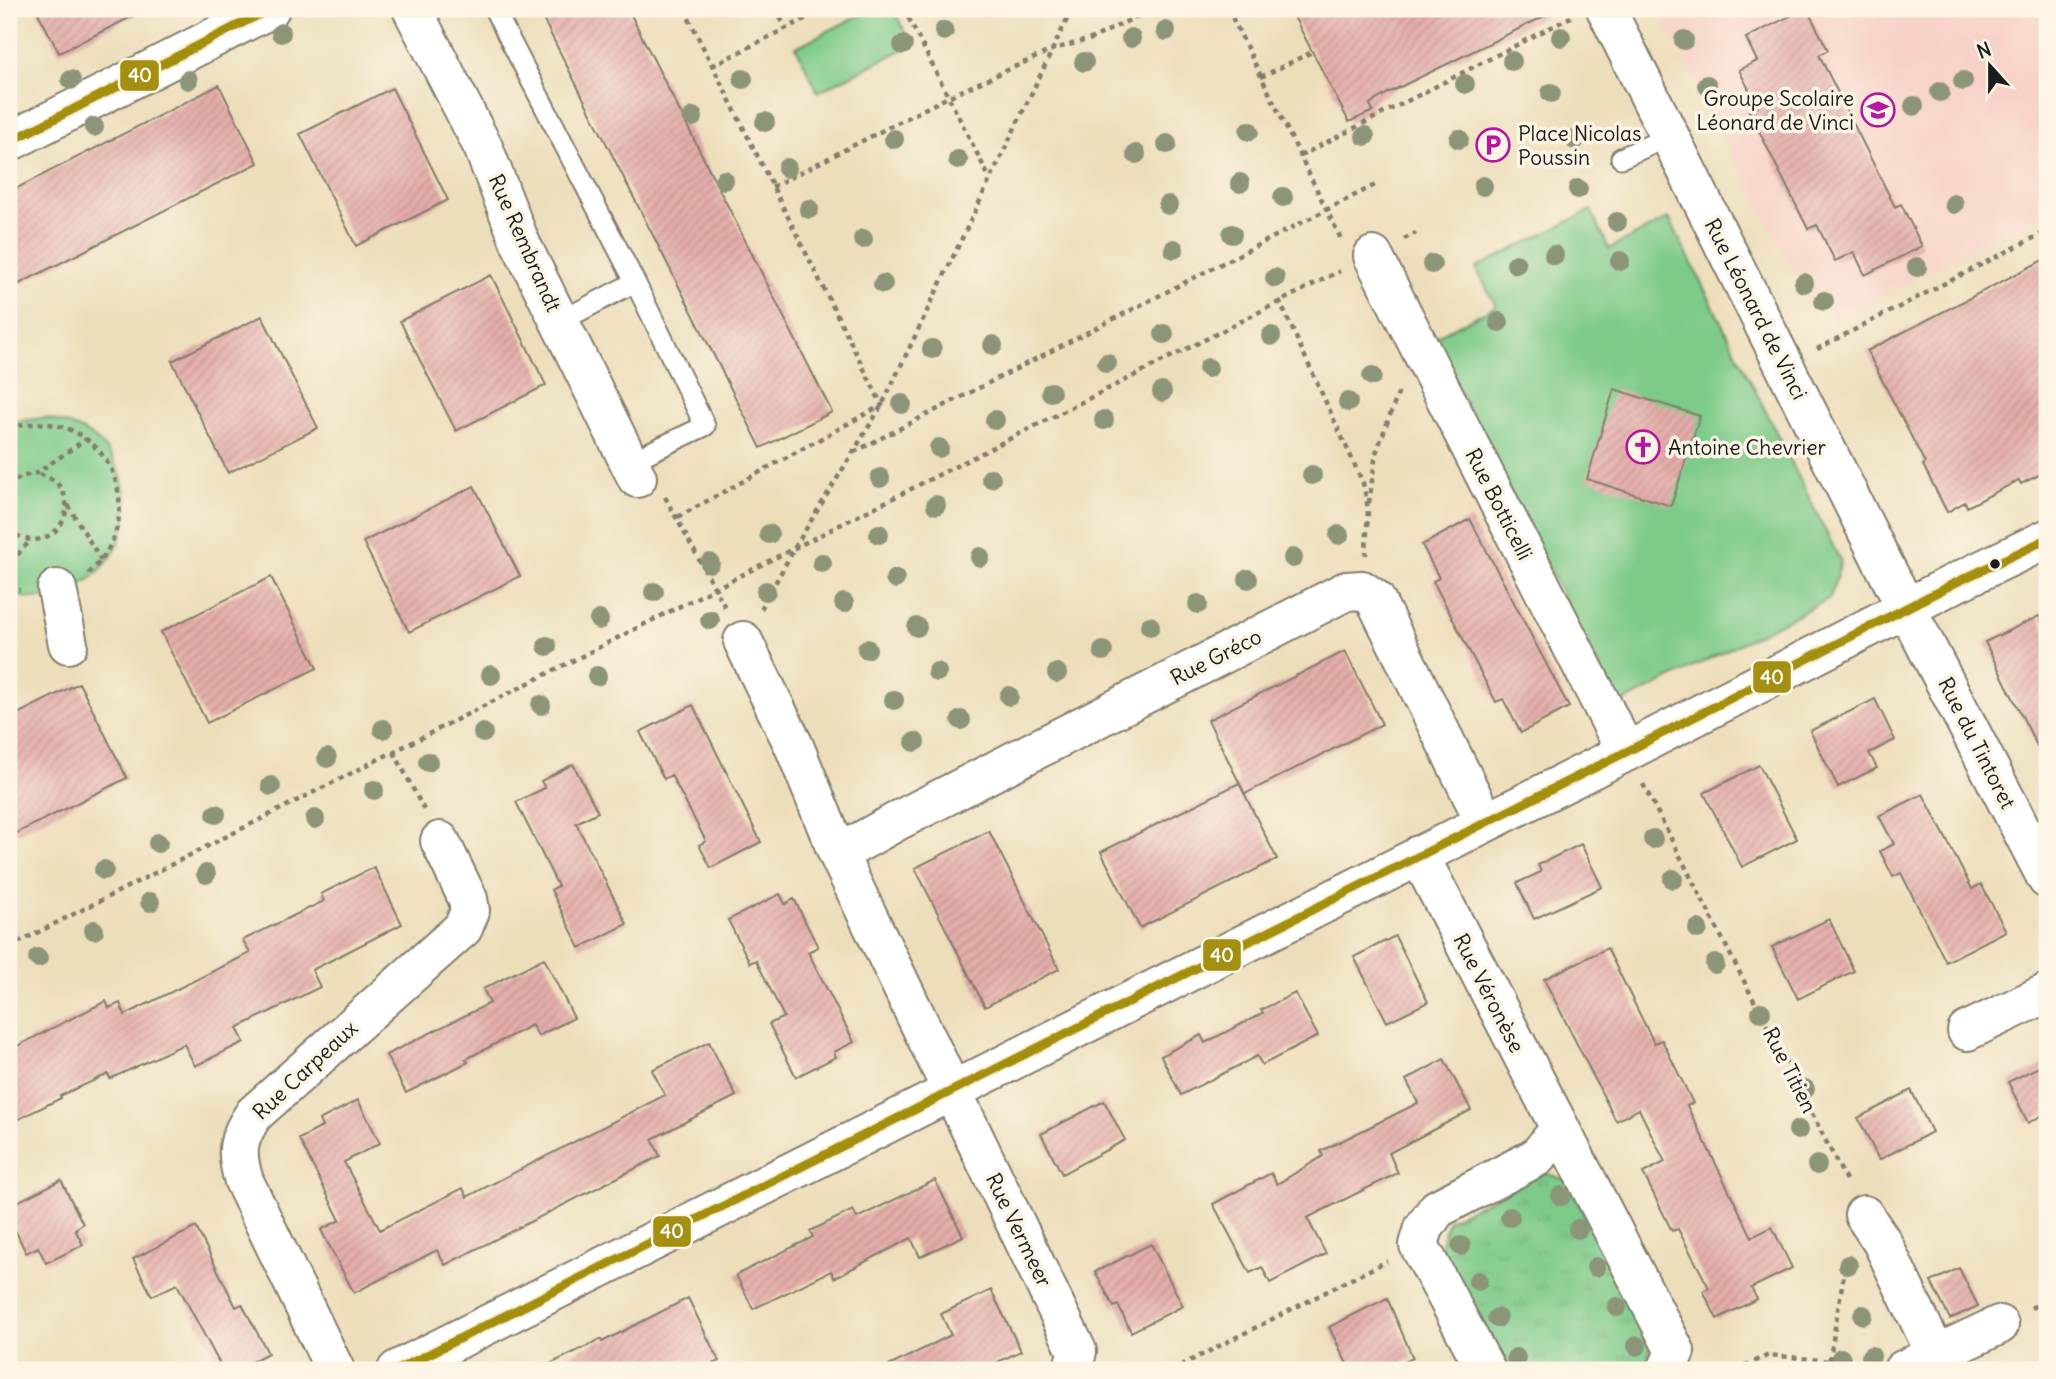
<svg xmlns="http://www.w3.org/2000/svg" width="2056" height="1379" viewBox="0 0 2056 1379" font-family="Delius,sans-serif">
  <defs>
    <pattern id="grass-tufts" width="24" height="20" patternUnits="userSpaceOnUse" patternTransform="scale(1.75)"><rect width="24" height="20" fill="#7dca89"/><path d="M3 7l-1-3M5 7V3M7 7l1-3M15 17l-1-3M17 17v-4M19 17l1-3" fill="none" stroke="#6bad76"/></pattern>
    <pattern id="building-hatch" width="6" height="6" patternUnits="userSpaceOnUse" patternTransform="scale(1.75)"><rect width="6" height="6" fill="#e4adaa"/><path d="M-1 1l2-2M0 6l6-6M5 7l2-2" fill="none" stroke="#c39492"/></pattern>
  </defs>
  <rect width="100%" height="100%" fill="#fcf5e5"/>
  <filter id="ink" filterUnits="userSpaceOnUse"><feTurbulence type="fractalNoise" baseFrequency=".0143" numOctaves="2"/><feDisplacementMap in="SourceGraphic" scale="14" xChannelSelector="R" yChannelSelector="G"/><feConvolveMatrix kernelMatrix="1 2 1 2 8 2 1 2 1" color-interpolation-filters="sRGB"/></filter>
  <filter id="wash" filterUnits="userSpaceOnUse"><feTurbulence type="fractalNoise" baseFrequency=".00686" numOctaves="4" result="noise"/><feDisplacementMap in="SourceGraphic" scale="28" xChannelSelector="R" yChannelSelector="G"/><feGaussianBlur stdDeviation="1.57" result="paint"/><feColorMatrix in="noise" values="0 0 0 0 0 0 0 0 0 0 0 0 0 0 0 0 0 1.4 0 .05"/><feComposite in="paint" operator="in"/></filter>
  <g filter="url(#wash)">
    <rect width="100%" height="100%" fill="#eddebb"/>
    <path fill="#f7d1c7" d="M 1657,9 L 2047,9 L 2047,211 L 1839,318 L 1813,309 Z"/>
    <path fill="url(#grass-tufts)" stroke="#4c7352" stroke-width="2" d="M 1544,1173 L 1567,1180 L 1651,1347 L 1644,1370 L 1504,1370 L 1440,1246 L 1448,1220 Z"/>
    <path fill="#7dca89" stroke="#4c7352" stroke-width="2" d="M 872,9 L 893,9 L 912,45 L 818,92 L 796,47 Z
      M 1591,210 L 1609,249 L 1669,218 L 1841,562 L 1830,598 L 1618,705 L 1433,338 L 1496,306 L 1476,268 Z
      M 46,418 C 66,423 84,429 99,442 C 110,452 117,466 122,479 C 142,540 93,600 30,598 C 23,598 15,595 9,593 L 9,422 Z"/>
    <g id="blocks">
      <path fill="url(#building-hatch)" d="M 36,9 L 147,9 L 59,53 Z
        M 538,9 L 628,9 L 832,412 L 761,448 Z
        M 1290,9 L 1559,9 L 1388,93 L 1370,104 L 1373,111 L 1349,122 Z
        M 1804,9 L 1807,9 L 1828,50 L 1819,55 L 1895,207 L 1901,204 L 1922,246 L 1865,275 L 1854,252 L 1835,261 L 1817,225 L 1808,229 L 1749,111 L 1758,107 L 1739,70 L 1757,61 L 1746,38 Z
        M 219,85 L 258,163 L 9,289 L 9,192 Z
        M 392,88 L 448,200 L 356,246 L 300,134 Z
        M 2047,258 L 2047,460 L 2041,464 L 2045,472 L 2021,484 L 2019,480 L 1967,507 L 1965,502 L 1947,512 L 1923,465 L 1925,463 L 1867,351 Z
        M 491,275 L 546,385 L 456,431 L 400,321 Z
        M 262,316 L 318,428 L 228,473 L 172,361 Z
        M 1614,389 L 1700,416 L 1671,506 L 1587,479 Z
        M 474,486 L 520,576 L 409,632 L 363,542 Z
        M 1470,519 L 1569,707 L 1521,733 L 1503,699 L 1496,702 L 1484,679 L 1433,581 L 1439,578 L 1422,545 Z
        M 271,577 L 317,668 L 207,723 L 161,632 Z
        M 2039,616 L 2047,633 L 2047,766 L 1985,642 Z
        M 1345,651 L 1382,724 L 1245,794 L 1208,720 Z
        M 79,683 L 127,778 L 9,837 L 9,718 Z
        M 1875,699 L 1895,740 L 1869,753 L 1877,768 L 1838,787 L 1810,731 Z
        M 693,705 L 761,842 L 711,868 L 699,845 L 706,841 L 671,775 L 664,779 L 640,732 Z
        M 573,764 L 598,812 L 576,823 L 627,924 L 580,948 L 551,890 L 558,886 L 516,802 L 545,788 L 541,781 Z
        M 1759,765 L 1797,839 L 1742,867 L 1704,793 Z
        M 1239,783 L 1277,859 L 1140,928 L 1101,852 Z
        M 1923,794 L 1972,889 L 1981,884 L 2006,931 L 1946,962 L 1901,873 L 1893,877 L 1880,851 L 1894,844 L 1879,816 Z
        M 989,831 L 1059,969 L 985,1007 L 915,868 Z
        M 1581,844 L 1602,887 L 1534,919 L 1517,883 L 1541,872 L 1538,865 Z
        M 374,867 L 402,924 L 312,970 L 320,987 L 237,1028 L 244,1042 L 195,1066 L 184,1044 L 110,1079 L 108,1074 L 60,1096 L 61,1098 L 17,1120 L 9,1105 L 9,1050 L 106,1001 L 109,1008 L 120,1003 L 125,1015 L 250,953 L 243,940 L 324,901 L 321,894 Z
        M 780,894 L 785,904 L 794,899 L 818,947 L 808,952 L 854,1042 L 834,1052 L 836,1057 L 796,1077 L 769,1024 L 784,1017 L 756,960 L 750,963 L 728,920 Z
        M 1829,919 L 1854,971 L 1798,999 L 1772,947 Z
        M 1395,936 L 1428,1002 L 1387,1022 L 1354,957 Z
        M 1607,948 L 1654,1043 L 1662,1040 L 1693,1103 L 1687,1106 L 1752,1237 L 1772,1227 L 1792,1268 L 1751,1288 L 1757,1299 L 1717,1319 L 1703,1291 L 1709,1288 L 1678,1229 L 1672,1231 L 1643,1173 L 1665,1162 L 1639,1109 L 1616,1121 L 1544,979 Z
        M 544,958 L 574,1018 L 538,1036 L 532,1025 L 466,1059 L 468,1062 L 406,1093 L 386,1055 L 490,1003 L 483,989 Z
        M 1295,993 L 1318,1036 L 1262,1065 L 1257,1056 L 1181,1095 L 1161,1056 L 1201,1035 L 1205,1043 L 1263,1013 L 1261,1010 Z
        M 709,1042 L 736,1096 L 652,1139 L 660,1156 L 445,1265 L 437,1250 L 354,1293 L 321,1230 L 340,1220 L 299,1139 L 322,1127 L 319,1120 L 358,1100 L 380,1143 L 344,1162 L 380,1230 L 463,1188 L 467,1197 L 665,1095 L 652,1070 Z
        M 1444,1059 L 1471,1110 L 1389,1153 L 1398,1173 L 1307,1218 L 1326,1254 L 1270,1283 L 1262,1267 L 1250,1273 L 1213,1204 L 1271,1173 L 1277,1184 L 1323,1156 L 1321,1151 L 1418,1103 L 1406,1080 Z
        M 2047,1063 L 2047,1113 L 2028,1123 L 2008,1082 Z
        M 1911,1090 L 1932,1132 L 1879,1160 L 1858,1118 Z
        M 1104,1101 L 1125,1140 L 1062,1174 L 1041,1134 Z
        M 61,1180 L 83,1224 L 75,1229 L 83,1245 L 46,1263 L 38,1247 L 26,1253 L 9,1217 L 9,1206 Z
        M 935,1180 L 963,1236 L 920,1257 L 911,1238 L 834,1278 L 831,1271 L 753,1309 L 736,1275 L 813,1237 L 810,1231 L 853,1210 L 857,1218 Z
        M 196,1227 L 236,1307 L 242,1304 L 268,1353 L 235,1370 L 223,1370 L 177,1284 L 152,1296 L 133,1259 Z
        M 1151,1244 L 1183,1306 L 1131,1332 L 1118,1305 L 1114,1307 L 1095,1272 Z
        M 1959,1268 L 1978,1306 L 1950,1319 L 1931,1282 Z
        M 991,1290 L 1021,1351 L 981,1370 L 881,1370 L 951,1335 L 941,1314 Z
        M 688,1298 L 719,1361 L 700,1370 L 538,1370 L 601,1339 L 602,1342 Z
        M 1387,1298 L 1413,1358 L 1388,1370 L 1350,1370 L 1329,1327 Z"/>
    </g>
  </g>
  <g filter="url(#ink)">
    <use href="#blocks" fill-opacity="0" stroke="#847d6c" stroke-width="2"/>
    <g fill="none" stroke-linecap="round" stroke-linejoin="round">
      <defs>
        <path id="lane" d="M 494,9 L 635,282 L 705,426 L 629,462
          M 1621,158 L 1670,136
          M 559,322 L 635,282"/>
        <path id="street" d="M 412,9 L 483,147 L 520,242 L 637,478
          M 1606,9 L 1882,561 L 2047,879
          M 9,142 L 270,9
          M 1373,256 L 1626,752
          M 57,589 L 68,644
          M 743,641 L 794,746 L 838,854 L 1077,1351 L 1073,1370
          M 838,854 L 901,819 L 1346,591 L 1362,590 L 1375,599 L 1485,822
          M 1419,855 L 1675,1351 L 1667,1370
          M 1967,1031 L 2047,993
          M 1864,1215 L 1882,1242 L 1936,1355
          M 335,1370 L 244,1181 C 235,1152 237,1139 254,1114 L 463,928 L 470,911 L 468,899 L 440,841
          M 397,1370 L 1626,752 L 1955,583 L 2047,539
          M 1486,1370 L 1419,1245 L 1424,1228 L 1437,1209 L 1537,1157 L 1559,1130
          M 1903,1370 L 1999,1325"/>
      </defs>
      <use href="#lane" stroke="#847d6c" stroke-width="23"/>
      <use href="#street" stroke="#847d6c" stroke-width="42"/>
      <path stroke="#847d6c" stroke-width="4.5" stroke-dasharray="5 5" stroke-linecap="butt" d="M 775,9 L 786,28
        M 904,9 L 989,177
        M 1228,9 L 1341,239
        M 712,66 L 824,9
        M 1261,77 L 1312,52
        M 1300,156 L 1571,17
        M 772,187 L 948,97 L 1054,49 L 1091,39 L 1152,9
        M 1404,239 L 1416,233
        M 1279,300 L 1363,483 L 1368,508 L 1366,555
        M 1817,349 L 2047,231
        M 9,429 C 98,398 160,508 88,574
        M 854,452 L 1377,184
        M 9,488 L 20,477 L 37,473 L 86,439
        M 665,497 L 726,609
        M 1369,503 L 1376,453 L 1399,391
        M 68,505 L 102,562
        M 678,517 L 882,405 L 684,9
        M 9,528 C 37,561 87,519 57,483 C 53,479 43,476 37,473
        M 9,560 L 16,556 L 31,540
        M 9,587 L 20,590
        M 761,609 L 795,547 L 882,405 L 1072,9
        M 394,752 L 424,810
        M 1643,784 L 1848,1184
        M 9,947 L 1340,271
        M 2031,1308 L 2047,1300
        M 1172,1370 L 1387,1261
        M 1736,1370 L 1769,1355 L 1829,1361
        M 1828,1370 L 1847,1255"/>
      <use href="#lane" stroke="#fff" stroke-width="19"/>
      <use href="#street" stroke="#fff" stroke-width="38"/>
      <defs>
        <path id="bus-1" d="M 9,142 L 270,9
          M 397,1370 L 1626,752 L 1955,583 L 2047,539"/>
      </defs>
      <use href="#bus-1" stroke="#fcf5e5" stroke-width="14"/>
      <use href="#bus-1" stroke="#a48f10" stroke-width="9"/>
    </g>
    <g fill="#8d9578">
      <circle cx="944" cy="31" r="10"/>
      <circle cx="1166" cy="31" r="10"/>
      <circle cx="281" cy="33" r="10"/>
      <circle cx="1561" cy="37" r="10"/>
      <circle cx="1131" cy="38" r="10"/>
      <circle cx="1684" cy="40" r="10"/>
      <circle cx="903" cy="45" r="10"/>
      <circle cx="1512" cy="61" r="10"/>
      <circle cx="1084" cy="62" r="10"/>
      <circle cx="743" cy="79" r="10"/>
      <circle cx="71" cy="80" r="10"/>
      <circle cx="188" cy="80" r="10"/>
      <circle cx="1963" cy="81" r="10"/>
      <circle cx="1465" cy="84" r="10"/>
      <circle cx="1707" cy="85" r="10"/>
      <circle cx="1940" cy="92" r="10"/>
      <circle cx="1551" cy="93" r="10"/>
      <circle cx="1914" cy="106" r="10"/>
      <circle cx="693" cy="117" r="10"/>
      <circle cx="765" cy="122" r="10"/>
      <circle cx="94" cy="127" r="10"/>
      <circle cx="1249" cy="131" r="10"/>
      <circle cx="1365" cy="136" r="10"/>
      <circle cx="894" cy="139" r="10"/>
      <circle cx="1459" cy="139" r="10"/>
      <circle cx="1575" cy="140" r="10"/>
      <circle cx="1167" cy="144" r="10"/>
      <circle cx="1136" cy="154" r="10"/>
      <circle cx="958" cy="160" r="10"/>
      <circle cx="787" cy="168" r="10"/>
      <circle cx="724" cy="180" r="10"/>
      <circle cx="1240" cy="183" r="10"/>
      <circle cx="1483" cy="186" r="10"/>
      <circle cx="1578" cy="189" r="10"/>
      <circle cx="1283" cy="197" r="10"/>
      <circle cx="1954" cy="204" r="10"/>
      <circle cx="1168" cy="205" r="10"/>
      <circle cx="809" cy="209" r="10"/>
      <circle cx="1617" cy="222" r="10"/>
      <circle cx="1232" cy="234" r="10"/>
      <circle cx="863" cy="239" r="10"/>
      <circle cx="1174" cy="249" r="10"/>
      <circle cx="1554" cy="255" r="10"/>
      <circle cx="1620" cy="261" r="10"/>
      <circle cx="1432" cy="264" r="10"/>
      <circle cx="1516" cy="264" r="10"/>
      <circle cx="1917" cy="267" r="10"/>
      <circle cx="1275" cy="278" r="10"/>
      <circle cx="1804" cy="283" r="10"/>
      <circle cx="883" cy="284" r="10"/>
      <circle cx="1824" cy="301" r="10"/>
      <circle cx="1499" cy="322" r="10"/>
      <circle cx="1164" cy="334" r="10"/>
      <circle cx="1271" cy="336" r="10"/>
      <circle cx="993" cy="345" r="10"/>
      <circle cx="932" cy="349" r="10"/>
      <circle cx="1107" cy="363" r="10"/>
      <circle cx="1208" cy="368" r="10"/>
      <circle cx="1372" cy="376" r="10"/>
      <circle cx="1051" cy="392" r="10"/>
      <circle cx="1162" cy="392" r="10"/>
      <circle cx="1348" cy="402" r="10"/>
      <circle cx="902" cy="404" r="10"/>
      <circle cx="995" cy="420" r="10"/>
      <circle cx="1104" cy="420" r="10"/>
      <circle cx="939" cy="448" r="10"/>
      <circle cx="1312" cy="475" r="10"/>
      <circle cx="880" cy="478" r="10"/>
      <circle cx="991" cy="478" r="10"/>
      <circle cx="936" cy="505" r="10"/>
      <circle cx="769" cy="534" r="10"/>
      <circle cx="879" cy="534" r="10"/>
      <circle cx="1339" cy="535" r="10"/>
      <circle cx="980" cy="557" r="10"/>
      <circle cx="1293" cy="558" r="10"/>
      <circle cx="710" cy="563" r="10"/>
      <circle cx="822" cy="563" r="10"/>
      <circle cx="895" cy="579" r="10"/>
      <circle cx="1248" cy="579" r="10"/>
      <circle cx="766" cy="591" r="10"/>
      <circle cx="654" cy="592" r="10"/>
      <circle cx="844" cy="603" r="10"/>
      <circle cx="1198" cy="604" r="10"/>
      <circle cx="599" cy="620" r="10"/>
      <circle cx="710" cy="620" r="10"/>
      <circle cx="1150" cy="626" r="10"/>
      <circle cx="917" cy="627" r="10"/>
      <circle cx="547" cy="646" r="10"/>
      <circle cx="867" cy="649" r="10"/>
      <circle cx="1103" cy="651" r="10"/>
      <circle cx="937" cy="672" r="10"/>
      <circle cx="1057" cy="673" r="10"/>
      <circle cx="491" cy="675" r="10"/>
      <circle cx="597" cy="676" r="10"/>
      <circle cx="1009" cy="696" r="10"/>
      <circle cx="894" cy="700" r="10"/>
      <circle cx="541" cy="705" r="10"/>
      <circle cx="961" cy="720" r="10"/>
      <circle cx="383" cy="729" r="10"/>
      <circle cx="483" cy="733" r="10"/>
      <circle cx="915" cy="742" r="10"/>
      <circle cx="327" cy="758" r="10"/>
      <circle cx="428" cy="762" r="10"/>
      <circle cx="271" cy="786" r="10"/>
      <circle cx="374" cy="790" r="10"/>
      <circle cx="216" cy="814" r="10"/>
      <circle cx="315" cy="819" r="10"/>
      <circle cx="1653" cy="839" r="10"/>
      <circle cx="158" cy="843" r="10"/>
      <circle cx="104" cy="870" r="10"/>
      <circle cx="206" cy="874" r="10"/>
      <circle cx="1673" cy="879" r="10"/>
      <circle cx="150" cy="902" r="10"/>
      <circle cx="1698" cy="929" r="10"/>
      <circle cx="94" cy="930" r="10"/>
      <circle cx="38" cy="958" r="10"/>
      <circle cx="1715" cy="964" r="10"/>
      <circle cx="1761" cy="1012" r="10"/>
      <circle cx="1805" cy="1089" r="10"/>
      <circle cx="1798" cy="1130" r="10"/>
      <circle cx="1817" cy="1165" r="10"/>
      <circle cx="1561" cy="1196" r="10"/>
      <circle cx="1510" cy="1217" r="10"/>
      <circle cx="1578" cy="1229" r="10"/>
      <circle cx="1461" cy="1246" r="10"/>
      <circle cx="1848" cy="1265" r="10"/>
      <circle cx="1596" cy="1267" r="10"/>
      <circle cx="1478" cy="1281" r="10"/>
      <circle cx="1617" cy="1307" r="10"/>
      <circle cx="1863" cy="1315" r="10"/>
      <circle cx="1497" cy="1318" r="10"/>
      <circle cx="1637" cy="1346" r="10"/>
      <circle cx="1871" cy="1356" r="10"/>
      <circle cx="1516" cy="1358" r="10"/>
      <circle cx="1841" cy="1358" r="10"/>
    </g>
  </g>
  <defs>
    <symbol id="school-ring" viewBox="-11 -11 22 22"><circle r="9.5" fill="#fcf5e5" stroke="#b5179e" stroke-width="1.5"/><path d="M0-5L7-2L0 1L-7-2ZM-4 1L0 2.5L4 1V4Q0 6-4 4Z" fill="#b5179e"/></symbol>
    <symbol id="parking-ring" viewBox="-11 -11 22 22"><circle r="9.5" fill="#fcf5e5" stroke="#b5179e" stroke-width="1.5"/><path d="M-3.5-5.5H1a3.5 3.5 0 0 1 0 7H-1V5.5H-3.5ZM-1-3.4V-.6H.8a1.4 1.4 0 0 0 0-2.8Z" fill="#b5179e"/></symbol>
    <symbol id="church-ring" viewBox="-11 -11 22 22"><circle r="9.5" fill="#fcf5e5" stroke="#b5179e" stroke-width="1.5"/><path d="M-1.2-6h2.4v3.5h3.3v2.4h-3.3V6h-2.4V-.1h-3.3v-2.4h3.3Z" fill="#b5179e"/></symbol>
  </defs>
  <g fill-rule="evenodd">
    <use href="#school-ring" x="1859" y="91" width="38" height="38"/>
    <use href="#parking-ring" x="1474" y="126" width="38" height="38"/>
    <use href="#church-ring" x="1624" y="428" width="38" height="38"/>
  </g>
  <circle fill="#1c1c1c" stroke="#fcf5e5" stroke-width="2.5" cx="1995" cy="564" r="6"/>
  <g text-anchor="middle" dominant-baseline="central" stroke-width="7" stroke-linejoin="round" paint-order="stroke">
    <g font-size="21" fill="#1c1c1c" stroke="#fcf5e5" text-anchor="start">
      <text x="1854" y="98" text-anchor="end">Groupe Scolaire<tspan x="1854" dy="24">Léonard de Vinci</tspan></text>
      <text x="1518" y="133">Place Nicolas<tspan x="1518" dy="24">Poussin</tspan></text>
      <text x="1668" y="447">Antoine Chevrier</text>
    </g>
    <g font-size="21" fill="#1c1c1c" stroke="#fcf5e5">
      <text transform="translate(525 243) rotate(66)">Rue Rembrandt</text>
      <text transform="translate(1756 309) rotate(63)">Rue Léonard de Vinci</text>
      <text transform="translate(1499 504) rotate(63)">Rue Botticelli</text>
      <text transform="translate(1216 657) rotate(-27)">Rue Gréco</text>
      <text transform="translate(1977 743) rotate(63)">Rue du Tintoret</text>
      <text transform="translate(1489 993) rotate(63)">Rue Véronèse</text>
      <text transform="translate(305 1070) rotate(-43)">Rue Carpeaux</text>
      <text transform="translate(1790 1070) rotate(63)">Rue Titien</text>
      <text transform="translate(1019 1230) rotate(64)">Rue Vermeer</text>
    </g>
  </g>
  <g stroke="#fcf5e5" stroke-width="2.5">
    <rect x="119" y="59" width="41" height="33" rx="7" fill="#a48f10"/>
    <rect x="1752" y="660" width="40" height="34" rx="7" fill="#a48f10"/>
    <rect x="1202" y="938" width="40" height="34" rx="7" fill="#a48f10"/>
    <rect x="652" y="1215" width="40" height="33" rx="7" fill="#a48f10"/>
  </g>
  <g font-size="19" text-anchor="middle" font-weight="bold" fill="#fff">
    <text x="140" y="82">40</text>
    <text x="1772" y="684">40</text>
    <text x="1222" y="962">40</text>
    <text x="672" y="1238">40</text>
  </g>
  <rect width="2056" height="1379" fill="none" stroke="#fcf5e5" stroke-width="35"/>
  <g transform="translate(1990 66) rotate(339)" stroke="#fcf5e5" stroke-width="5" paint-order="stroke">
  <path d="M0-5L12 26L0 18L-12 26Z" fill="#1c1c1c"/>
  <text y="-10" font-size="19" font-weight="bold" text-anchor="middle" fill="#1c1c1c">N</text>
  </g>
</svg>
